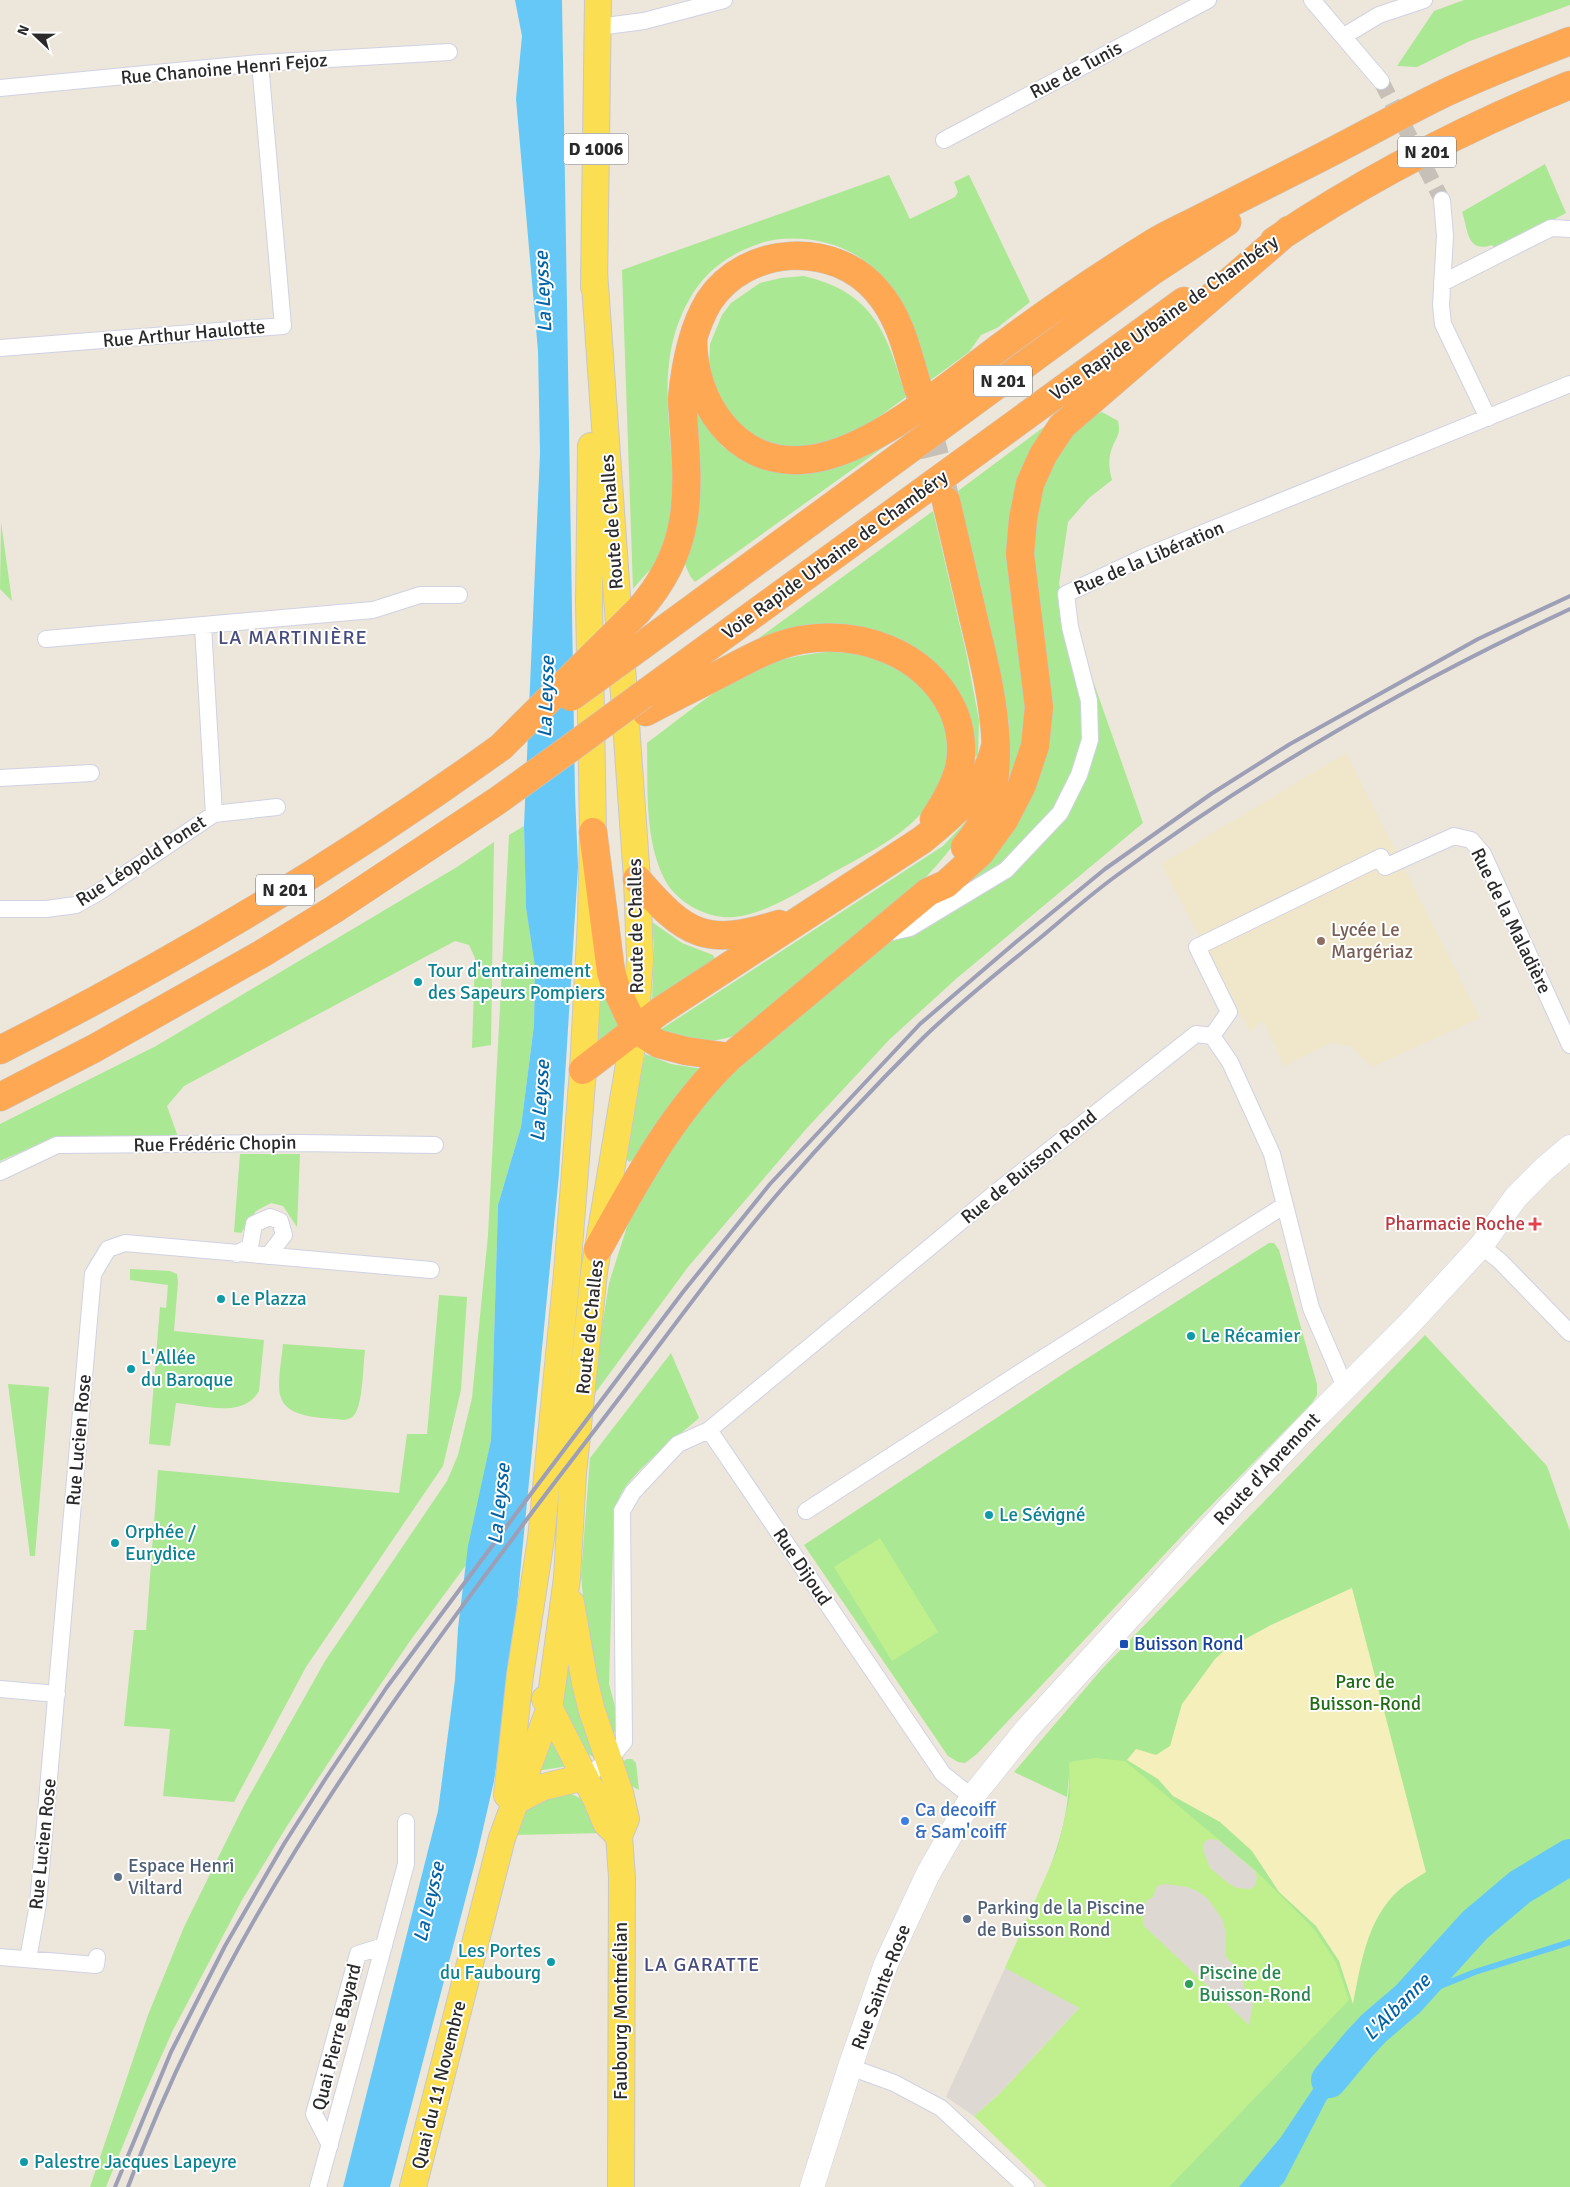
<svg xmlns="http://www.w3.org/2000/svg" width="1570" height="2187" viewBox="0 0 1570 2187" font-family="Signika,sans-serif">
  <rect width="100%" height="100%" fill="#ede6db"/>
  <path fill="#f0e6c9" d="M 1346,753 L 1480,1018 L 1372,1067 L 1352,1047 L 1332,1042 L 1284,1066 L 1263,1020 L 1250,1032 L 1161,864 Z"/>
  <path fill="#abe893" d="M 1464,0 L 1570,0 L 1570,5 L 1470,41 L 1417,67 L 1397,66 L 1434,11 Z
    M 1545,164 L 1566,213 L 1496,250 L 1492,245 C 1466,254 1468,228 1462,212 Z
    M 889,175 L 910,219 L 955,197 L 958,192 L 954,182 L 969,175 L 1030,302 L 997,328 L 981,335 L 969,352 L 928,382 C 913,330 908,292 862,259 C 835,240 795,234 764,242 C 732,252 705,270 689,300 C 659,353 668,408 672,466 C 674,486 675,510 670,530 C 668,538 662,558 657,565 C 655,568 651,569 648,572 C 643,577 638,583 633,589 L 622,270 Z
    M 804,276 C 875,293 887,334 906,397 L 865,427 L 802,452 L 750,437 L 721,408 L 709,367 L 710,344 L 722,315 L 731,303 L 760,283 L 781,278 Z
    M 689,404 L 697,411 L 706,426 L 722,446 L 740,459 L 767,469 L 909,429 L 695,582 L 690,576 L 685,564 Z
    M 1068,409 L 1029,467 L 1028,696 L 1023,755 L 994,820 L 1009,765 L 1009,723 L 958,491 Z
    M 1102,412 L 1118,421 C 1121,435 1117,435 1112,448 C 1108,459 1109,469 1112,480 L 1089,498 L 1068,522 L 1059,584 L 1143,823 L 957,978 L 890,1039 L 807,1128 L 688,1267 L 593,1396 L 599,1345 L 609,1283 L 632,1211 L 655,1166 L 708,1097 L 766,1042 L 801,1014 L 1037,777 C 1036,725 1035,672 1034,620 C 1033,582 1030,544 1037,506 C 1043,471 1069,426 1102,412 Z
    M 933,511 L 966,652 L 979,720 L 978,756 L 970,758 L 921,658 L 760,643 L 759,638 Z
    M 1,522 L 12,601 L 0,589 Z
    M 827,652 C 868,652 897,661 925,691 C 940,706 947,728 947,749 C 946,819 880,846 827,876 C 801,891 764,914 735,917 C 709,920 677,903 665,880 C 644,840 648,787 647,743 C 684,716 727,678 771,663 C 789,657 808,654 827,652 Z
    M 975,812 C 943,869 890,913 840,954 C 808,979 777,1005 746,1031 C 708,1047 698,1041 660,1030 L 943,846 Z
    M 524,826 L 526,908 L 535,962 L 534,1025 L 521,1127 L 498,1205 L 491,1440 L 466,1565 L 410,1641 L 357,1719 L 287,1826 L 242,1900 L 173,2030 L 139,2106 L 106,2187 L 90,2187 L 148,2015 L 184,1927 L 243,1807 L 325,1661 L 447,1481 L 458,1455 L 472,1398 L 488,1235 L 509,835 Z
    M 494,842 L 491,1045 L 472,1048 L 475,958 L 469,945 L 455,941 L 184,1086 L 167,1106 L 178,1137 L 58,1136 L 0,1161 L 0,1124 L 156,1046 L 457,867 Z
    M 652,922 L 682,943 L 713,955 L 716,961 L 652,1001 L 654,945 Z
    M 602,991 L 610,1009 L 623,1022 L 597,1042 L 599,993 Z
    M 645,1054 L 671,1064 L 703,1069 L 679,1093 L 634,1159 L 629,1162 L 626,1158 L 632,1118 Z
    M 240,1154 L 300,1154 L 297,1227 L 283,1206 L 271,1203 L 256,1211 L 241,1233 L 234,1232 Z
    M 1269,1243 L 1274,1243 L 1279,1250 L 1317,1384 L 1317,1395 L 1312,1403 L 1195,1522 L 977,1754 L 965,1763 L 958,1762 L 948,1756 L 804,1545 L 1075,1366 Z
    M 130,1269 L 170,1271 L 177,1274 L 178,1282 L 174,1331 L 264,1340 L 259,1391 C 243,1419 202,1405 176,1403 L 170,1446 L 149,1444 L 160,1307 L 166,1308 L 168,1285 L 130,1280 Z
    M 439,1295 L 467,1297 L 461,1390 L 443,1466 L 306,1667 L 234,1802 L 163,1796 L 170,1729 L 124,1726 L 134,1630 L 146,1630 L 158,1470 L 399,1493 L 407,1434 L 427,1434 Z
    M 1425,1335 L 1547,1466 L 1570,1531 L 1570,2187 L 1168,2187 L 1288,2063 L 1079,2008 L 1005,1968 C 1032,1907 1069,1844 1069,1776 L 1067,1797 L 1014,1772 L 1101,1670 Z
    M 283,1344 L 365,1350 C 363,1366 363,1402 355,1414 C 352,1418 349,1419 344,1420 C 324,1417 286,1420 280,1395 C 277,1382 282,1358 283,1344 Z
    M 671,1353 L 699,1418 C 677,1437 634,1470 621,1494 C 618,1500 616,1506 614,1512 L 609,1684 L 616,1710 L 615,1732 L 612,1735 L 597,1690 L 586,1631 L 581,1575 L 590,1458 Z
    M 8,1384 L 49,1387 L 35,1556 L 30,1556 Z
    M 566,1633 L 596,1754 L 593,1757 L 584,1751 L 560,1720 Z
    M 550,1737 L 568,1766 L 537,1771 Z
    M 627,1759 L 632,1759 L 636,1763 L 639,1790 L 628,1784 L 619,1764 Z
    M 567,1792 C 590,1801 595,1811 605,1833 L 514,1835 L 522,1808 Z"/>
  <path fill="#f5efbb" d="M 1352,1588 L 1426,1872 C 1417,1878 1407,1883 1399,1890 C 1367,1919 1361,1963 1353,2004 L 1339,1961 L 1316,1926 L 1279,1892 L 1252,1851 L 1220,1822 L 1173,1796 L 1158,1779 L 1127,1760 L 1136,1749 L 1156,1755 L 1170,1746 L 1182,1704 L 1215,1659 L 1225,1650 L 1271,1625 Z"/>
  <path fill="#c0f08e" d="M 880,1538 L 938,1632 L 892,1661 L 834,1567 Z
    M 1096,1758 L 1125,1761 L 1255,1870 L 1314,1929 L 1336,1962 L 1349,2000 L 1169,2187 L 1047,2187 L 974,2116 L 1000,2093 L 1079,2008 L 1005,1968 L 1057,1851 L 1070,1796 L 1069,1762 Z"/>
  <path fill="#ddd9d2" d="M 1208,1839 L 1218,1840 L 1255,1871 L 1257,1877 L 1255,1886 L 1250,1889 L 1237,1888 L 1228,1883 L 1210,1868 L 1203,1850 L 1204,1843 Z
    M 1165,1884 L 1187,1887 L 1197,1891 L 1207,1898 L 1216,1910 L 1223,1921 L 1226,1935 L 1225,1956 L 1241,1972 L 1245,1990 L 1253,2004 L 1249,2025 L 1143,1925 L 1143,1913 L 1147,1900 L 1153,1897 L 1157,1886 Z
    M 1005,1968 L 1079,2008 L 1000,2093 L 974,2116 L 946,2097 Z"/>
  <path fill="#65c8f7" d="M 515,0 L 562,0 L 575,794 L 578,867 L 559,1174 L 510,1677 L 494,1781 L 477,1855 L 390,2187 L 343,2187 L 438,1811 L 455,1680 L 458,1628 L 468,1546 L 491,1440 L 498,1205 L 521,1127 L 534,1025 L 535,966 L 526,908 L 524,826 L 540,453 L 538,351 L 516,99 L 522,36 Z
    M 1355,2042 L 1360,2043 L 1361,2048 L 1358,2053 L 1326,2101 L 1284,2182 L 1279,2187 L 1239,2187 L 1281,2137 L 1319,2080 Z"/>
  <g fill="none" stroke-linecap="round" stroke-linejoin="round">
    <path stroke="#65c8f7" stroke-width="6" d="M 1408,1999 L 1475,1972 L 1570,1942"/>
    <path stroke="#65c8f7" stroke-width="36" d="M 1329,2080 L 1360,2043 L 1374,2028 L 1408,1999 L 1475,1925 L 1520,1887 L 1570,1857"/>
    <path stroke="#c6c0b8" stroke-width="16" stroke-dasharray="16 8" stroke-linecap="butt" d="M 1381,81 L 1442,200"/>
    <path stroke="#c6c0b8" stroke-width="28" stroke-dasharray="28 14" stroke-linecap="butt" d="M 918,388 L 946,501"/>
    <defs>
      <path id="street" d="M 1312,0 L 1381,81
        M 598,27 L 644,21 L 724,0
        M 1344,36 L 1379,15 L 1424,0
        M 0,88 L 260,63 L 449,52
        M 944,140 L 1208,0
        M 1442,200 L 1445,236 L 1441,305 L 1443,324 L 1488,418
        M 1442,283 L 1551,228 L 1570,229
        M 0,348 L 283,326 L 260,63
        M 46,639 L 373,610 L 420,595 L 459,595
        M 0,778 L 91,773
        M 214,814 L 277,807
        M 0,909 L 46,909 L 76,905 L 99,892 L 214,814 L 203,626
        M 883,934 L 910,928 L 1006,870 L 1060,813 L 1079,775 L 1090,740 L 1089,701 L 1070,627 L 1066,594 L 1144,557 L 1570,384
        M 1212,1036 L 1229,1012 L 1197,947 L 1381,857 L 1385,867 L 1454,836 L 1471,840 L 1483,854 L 1570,1045
        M 0,1172 L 57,1145 L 301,1143 L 435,1145
        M 1481,1246 L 1500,1261 L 1570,1333
        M 236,1254 L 250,1247 L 254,1224 L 270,1217 L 280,1221 L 284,1235 L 268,1256
        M 709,1430 L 943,1774 L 972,1797
        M 806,1511 L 1021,1372 L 1285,1205
        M 0,1689 L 57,1694
        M 585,1777 L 609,1760 L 624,1742 L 622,1511 L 633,1492 L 678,1444 L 709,1430 L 994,1194 L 1196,1034 L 1212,1036 L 1230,1062 L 1272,1154 L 1311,1308 L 1345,1387
        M 0,1957 L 96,1965 L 97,1957
        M 28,1959 L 38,1904 L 93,1274 L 108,1249 L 125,1243 L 431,1270
        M 850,2067 L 894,2083 L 941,2108 L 1026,2187
        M 330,2145 L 314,2114 L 358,1954 L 384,1946
        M 318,2187 L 406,1864 L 406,1822"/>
      <path id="secondary" d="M 812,2187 L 850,2067 L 886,1964 L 928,1874 L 972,1797 L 1026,1730 L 1232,1505 L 1317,1416 L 1410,1323 L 1481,1246 L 1516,1197 L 1544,1169 L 1570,1147"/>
      <path id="primary" d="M 594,287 L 598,0
        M 571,1603 L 585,1683 L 592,1711 L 620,1793 L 626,1819 L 619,1836 L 622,1877 L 621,2187
        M 545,1699 L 596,1799 L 606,1823 L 619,1836
        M 507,1795 L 520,1675 L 541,1539 L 567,1273 L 583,1070 L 591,919 L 593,832 L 589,601 L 591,446
        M 516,1801 L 543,1787 L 585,1777
        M 413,2187 L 502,1838 L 549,1710 L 567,1578 L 573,1474 L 594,1272 L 635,1029 L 640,959 L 637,879 L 594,271"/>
      <path id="highway" d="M 1274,241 C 1366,179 1467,127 1570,85
        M 693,340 C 693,401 734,464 801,460 C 869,457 953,381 1007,342 C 1054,307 1103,274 1153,243 C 1169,233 1188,225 1205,216 C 1237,200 1268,184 1300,168 C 1349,144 1397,116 1447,92 C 1487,73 1529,57 1570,41
        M 946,501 C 955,539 964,578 973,616 C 989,683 1019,789 965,847
        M 638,611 C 699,543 687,483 682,399 C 685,367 692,329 709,301 C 746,245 834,240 877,291 C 901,318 908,355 918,388
        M 640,647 L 1151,272 L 1227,222
        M 644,694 L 1184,301
        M 646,712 C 668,700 691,689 714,677 C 742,663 769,646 800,640 C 860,630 924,652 952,708 C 961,727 964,752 958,772 C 953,789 944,804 934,819
        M 593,832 L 611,972 L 616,988 L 635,1029 L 659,1044 L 686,1051 L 730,1057
        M 637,879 C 686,936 706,947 779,924
        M 0,1050 C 174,962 343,861 501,747
        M 583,1070 L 660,1011 L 922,840 C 953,815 986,788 995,747
        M 0,1097 L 95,1048 L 263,953 L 333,910 L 497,801 L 565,752
        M 598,1249 C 636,1181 673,1111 730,1057 L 928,892 L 946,884 L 980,853 L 1004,820 L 1022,785 L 1035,746 L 1039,707 L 1020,554 L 1023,519 L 1030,484 L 1043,455 L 1062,426 L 1289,230"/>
    </defs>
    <use href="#street" stroke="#d0d2e4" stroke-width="18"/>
    <use href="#secondary" stroke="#d0d2e4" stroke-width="25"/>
    <use href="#primary" stroke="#c8c8c8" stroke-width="28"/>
    <use href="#highway" stroke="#c8c8c8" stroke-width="29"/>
    <use href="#street" stroke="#fff" stroke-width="16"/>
    <use href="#secondary" stroke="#fff" stroke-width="24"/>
    <use href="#primary" stroke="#fbde52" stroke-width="26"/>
    <use href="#highway" stroke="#ffa854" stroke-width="28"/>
    <path stroke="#9d9fb6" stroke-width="4" d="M 115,2187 L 171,2052 L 225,1946 L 284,1844 L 326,1778 L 387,1687 L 530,1495 L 683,1292 L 770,1184 L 920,1024 L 1016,942 L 1105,869 L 1211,794 L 1290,744 L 1478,639 L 1570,596
      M 128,2187 C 217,1947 360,1742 513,1538 C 554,1482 597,1428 639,1372 C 685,1311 731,1248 781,1190 C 826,1138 874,1087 923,1038 C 959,1003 1001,970 1040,938 C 1065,917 1090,895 1116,876 C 1258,771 1411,683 1570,609"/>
    <defs>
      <path id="highway-bridge" d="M 571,697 L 640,647
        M 501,747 L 638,611
        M 565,752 L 644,694"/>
    </defs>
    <use href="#highway-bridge" stroke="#c8c8c8" stroke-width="29" stroke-linecap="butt"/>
    <use href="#highway-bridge" stroke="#ffa854" stroke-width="28"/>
  </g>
  <circle fill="#8d6e63" stroke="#fff" stroke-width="2" cx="1321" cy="941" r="5"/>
  <g fill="#0f9aa8" stroke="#fff" stroke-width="2">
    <circle cx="418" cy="982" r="5"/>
    <circle cx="221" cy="1299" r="5"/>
    <circle cx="1191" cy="1336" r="5"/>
    <circle cx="131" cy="1369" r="5"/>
    <circle cx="989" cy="1515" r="5"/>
    <circle cx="115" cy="1543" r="5"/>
    <circle cx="551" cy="1962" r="5"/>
    <circle cx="24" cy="2162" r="5"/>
  </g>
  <path fill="#e0444e" stroke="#fff" stroke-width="2" d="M1532.5 1216.5h5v5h5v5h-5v5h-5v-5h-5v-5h5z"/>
  <rect fill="#1a4fb4" stroke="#fff" stroke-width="2" x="1119" y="1639" width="10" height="10" rx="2.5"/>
  <circle fill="#3f7fe0" stroke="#fff" stroke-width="2" cx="905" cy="1821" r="5"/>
  <g fill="#5c6f8a" stroke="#fff" stroke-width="2">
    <circle cx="118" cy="1877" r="5"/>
    <circle cx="967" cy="1919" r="5"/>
  </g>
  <circle fill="#2e9e5b" stroke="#fff" stroke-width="2" cx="1189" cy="1984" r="5"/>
  <g text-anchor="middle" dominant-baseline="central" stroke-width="4" stroke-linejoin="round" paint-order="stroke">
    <g fill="#fff" stroke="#6a6a6a" stroke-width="1">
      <rect x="563.5" y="133.5" width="65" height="31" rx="4"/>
      <rect x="1398" y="136.5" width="58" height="31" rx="4"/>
      <rect x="974" y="365.5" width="58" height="31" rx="4"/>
      <rect x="256" y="874.5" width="58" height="31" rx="4"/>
    </g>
    <g font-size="18" font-weight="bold" fill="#2a2a2a">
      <text x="596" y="149">D 1006</text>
      <text x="1427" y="152">N 201</text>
      <text x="1003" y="381">N 201</text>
      <text x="285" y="890">N 201</text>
    </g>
    <g font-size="19" fill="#2a2a2a" stroke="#fff">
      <text transform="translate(224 69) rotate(-5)">Rue Chanoine Henri Fejoz</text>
      <text transform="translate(1076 70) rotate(-28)">Rue de Tunis</text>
      <text transform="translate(1164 318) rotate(-35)">Voie Rapide Urbaine de Chambéry</text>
      <text transform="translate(184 334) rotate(-5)">Rue Arthur Haulotte</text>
      <text transform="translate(612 522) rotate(-94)">Route de Challes</text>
      <text transform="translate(835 555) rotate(-36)">Voie Rapide Urbaine de Chambéry</text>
      <text transform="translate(1149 558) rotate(-23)">Rue de la Libération</text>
      <text transform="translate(141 861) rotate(-33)">Rue Léopold Ponet</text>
      <text transform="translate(1511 921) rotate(64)">Rue de la Maladière</text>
      <text transform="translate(636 926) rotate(-91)">Route de Challes</text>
      <text transform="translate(215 1144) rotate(-1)">Rue Frédéric Chopin</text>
      <text transform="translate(1029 1167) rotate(-39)">Rue de Buisson Rond</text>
      <text transform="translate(590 1327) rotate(-84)">Route de Challes</text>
      <text transform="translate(79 1440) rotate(-85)">Rue Lucien Rose</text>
      <text transform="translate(1267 1469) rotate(-47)">Route d'Apremont</text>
      <text transform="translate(802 1567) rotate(56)">Rue Dijoud</text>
      <text transform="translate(43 1844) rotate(-84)">Rue Lucien Rose</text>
      <text transform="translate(881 1987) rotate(-69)">Rue Sainte-Rose</text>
      <text transform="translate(621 2011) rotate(-90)">Faubourg Montmélian</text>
      <text transform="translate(337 2037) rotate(-76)">Quai Pierre Bayard</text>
      <text transform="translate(439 2085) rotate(-76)">Quai du 11 Novembre</text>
    </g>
    <g font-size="19" fill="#785e54" stroke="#fff" text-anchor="start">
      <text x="1331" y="930">Lycée Le<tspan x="1331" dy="22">Margériaz</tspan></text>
    </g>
    <g font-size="19" fill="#0d838f" stroke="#fff" text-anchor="start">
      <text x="428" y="971">Tour d'entrainement<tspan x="428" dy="22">des Sapeurs Pompiers</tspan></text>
      <text x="231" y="1299">Le Plazza</text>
      <text x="1201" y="1336">Le Récamier</text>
      <text x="141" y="1358">L'Allée<tspan x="141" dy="22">du Baroque</tspan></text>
      <text x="999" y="1515">Le Sévigné</text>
      <text x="125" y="1532">Orphée /<tspan x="125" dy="22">Eurydice</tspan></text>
      <text x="541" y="1951" text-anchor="end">Les Portes<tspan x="541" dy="22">du Faubourg</tspan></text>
      <text x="34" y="2162">Palestre Jacques Lapeyre</text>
    </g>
    <g font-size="19" fill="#be3a42" stroke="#fff" text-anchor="end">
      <text x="1525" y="1224">Pharmacie Roche</text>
    </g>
    <g font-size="19" fill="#164399" stroke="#fff" text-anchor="start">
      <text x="1134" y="1644">Buisson Rond</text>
    </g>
    <g font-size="19" fill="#216c14" stroke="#fff">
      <text x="1365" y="1682">Parc de<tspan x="1365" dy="22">Buisson-Rond</tspan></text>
    </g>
    <g font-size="19" fill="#366cbe" stroke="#fff" text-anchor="start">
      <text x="915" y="1810">Ca decoiff<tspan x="915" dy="22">&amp; Sam'coiff</tspan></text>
    </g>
    <g font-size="19" fill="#4e5e75" stroke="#fff" text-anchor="start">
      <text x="128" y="1866">Espace Henri<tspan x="128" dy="22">Viltard</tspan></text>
      <text x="977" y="1908">Parking de la Piscine<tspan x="977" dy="22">de Buisson Rond</tspan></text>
    </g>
    <g font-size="19" fill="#27864d" stroke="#fff" text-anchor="start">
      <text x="1199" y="1973">Piscine de<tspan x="1199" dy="22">Buisson-Rond</tspan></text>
    </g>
    <g font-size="20" font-style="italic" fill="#0363a4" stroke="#fff">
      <text transform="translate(543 292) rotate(-93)">La Leysse</text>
      <text transform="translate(546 697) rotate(-88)">La Leysse</text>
      <text transform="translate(540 1101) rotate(-86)">La Leysse</text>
      <text transform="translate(499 1504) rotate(-84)">La Leysse</text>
      <text transform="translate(429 1902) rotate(-77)">La Leysse</text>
      <text transform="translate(1397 2007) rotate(-45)">L'Albanne</text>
    </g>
    <g font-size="20" letter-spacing="1" fill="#474d7e" stroke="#fff">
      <text x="293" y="637">LA MARTINIÈRE</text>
      <text x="702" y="1964">LA GARATTE</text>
    </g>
  </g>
  <g transform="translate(35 35) rotate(292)" stroke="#ffffff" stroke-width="4" paint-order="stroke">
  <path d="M0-4L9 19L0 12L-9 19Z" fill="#2a2a2a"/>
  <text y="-8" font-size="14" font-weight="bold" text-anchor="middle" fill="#2a2a2a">N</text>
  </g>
</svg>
